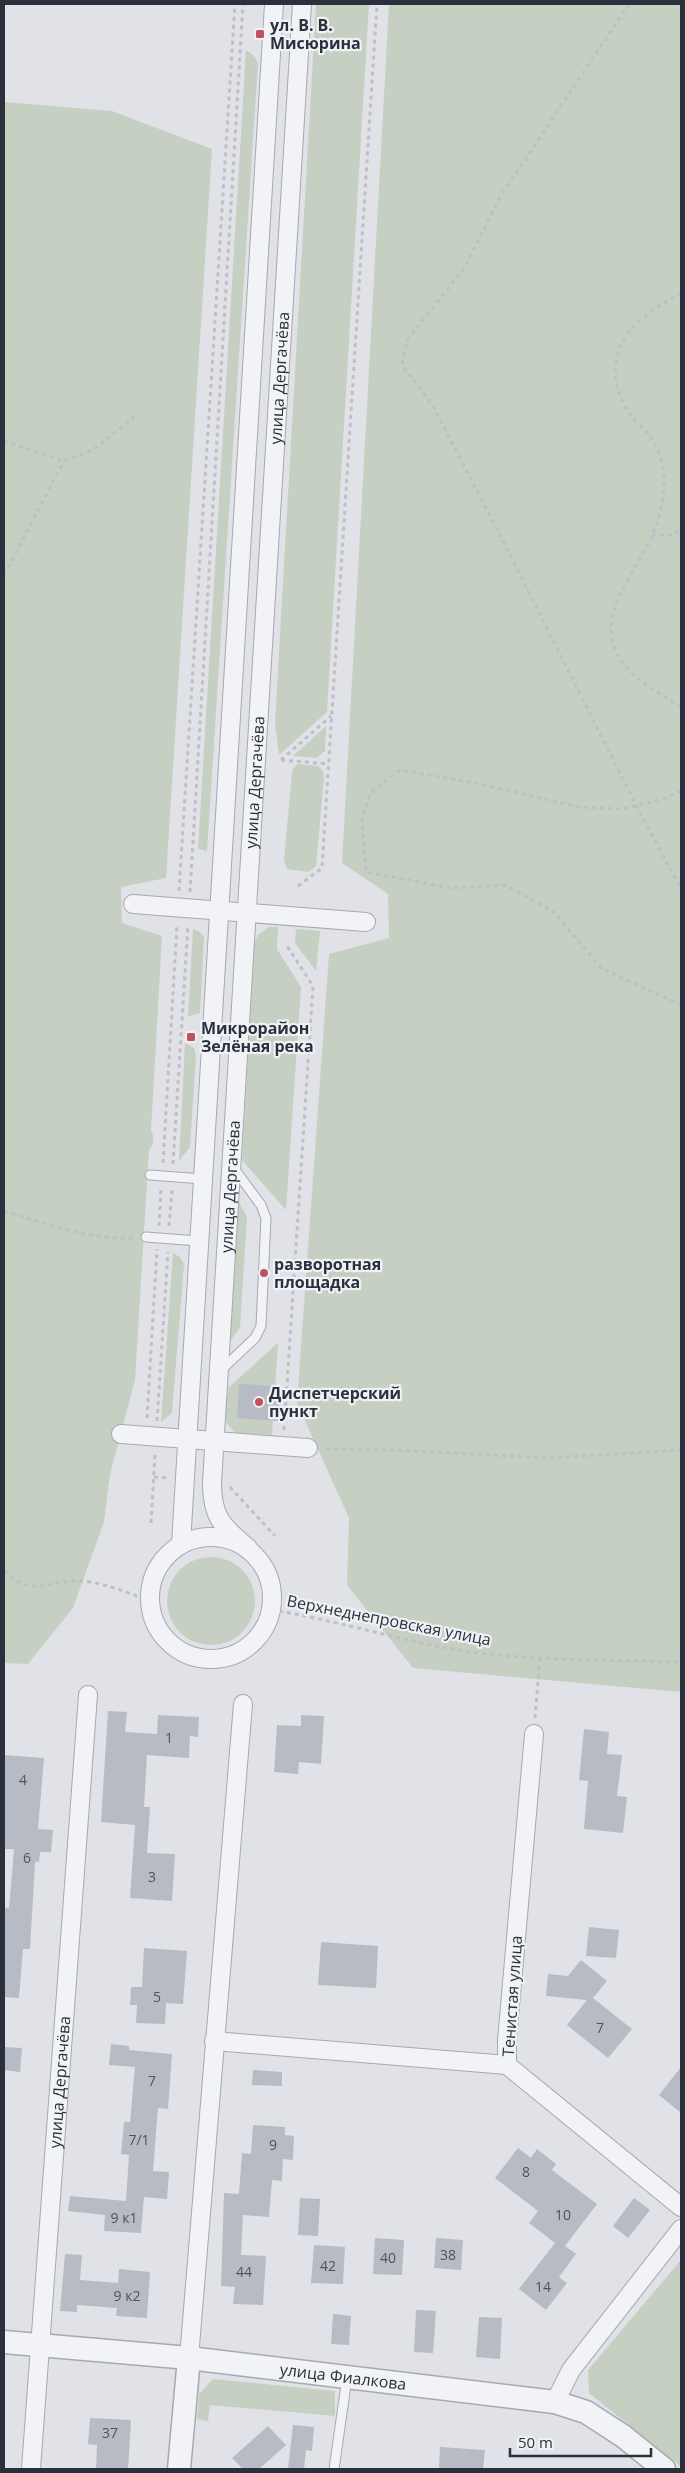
<svg xmlns="http://www.w3.org/2000/svg" width="685" height="2473" viewBox="0 0 685 2473" font-family="'Open Sans',sans-serif">
  <rect width="100%" height="100%" fill="#e0e2e7"/>
  <path fill="#c5d0c2" d="M 316,4 L 369,4 L 327,712 L 279,755 L 275,723 Z
    M 389,4 L 681,4 L 681,1692 L 413,1668 L 347,1585 L 349,1518 L 297,1403 L 329,954 L 389,938 L 388,894 L 342,863 Z
    M 246,50 L 253,55 L 258,63 L 207,851 L 198,849 Z
    M 4,102 L 112,111 L 212,149 L 166,878 L 121,887 L 122,923 L 162,936 L 151,1131 C 155,1137 154,1144 149,1150 L 135,1380 L 110,1474 L 104,1522 L 73,1608 L 28,1664 L 4,1663 Z
    M 326,726 L 325,751 L 317,758 L 293,756 Z
    M 297,764 L 318,766 L 323,771 L 324,778 L 316,866 L 308,872 L 287,869 L 284,860 L 292,771 Z
    M 269,927 L 278,927 L 277,949 L 301,987 L 286,1210 L 242,1160 L 254,944 L 258,935 Z
    M 193,929 L 200,932 L 204,937 L 200,1013 L 188,1017 Z
    M 296,929 L 320,931 L 316,971 L 295,943 Z
    M 185,1043 L 194,1048 L 196,1056 L 190,1147 L 179,1161 Z
    M 239,1202 L 247,1217 L 240,1328 L 229,1342 Z
    M 173,1253 L 180,1257 L 184,1264 L 172,1413 L 161,1422 Z
    M 278,1343 L 272,1435 L 236,1434 L 225,1421 L 228,1388 Z
    M167 1601a44 44 0 1 1 88 0a44 44 0 1 1-88 0Z
    M 681,2260 L 681,2467 L 589,2393 L 588,2370 Z
    M 213,2379 L 335,2391 L 335,2416 L 210,2405 L 208,2421 L 197,2419 L 199,2394 Z"/>
  <path fill="#b7bbc3" d="M 239,1384 L 281,1386 L 279,1421 L 237,1418 Z
    M 108,1711 L 127,1712 L 125,1732 L 157,1734 L 158,1715 L 199,1717 L 198,1737 L 190,1736 L 189,1758 L 147,1755 L 144,1807 L 150,1807 L 147,1853 L 175,1854 L 172,1901 L 130,1898 L 135,1825 L 101,1822 Z
    M 301,1715 L 324,1716 L 321,1764 L 299,1762 L 298,1774 L 274,1772 L 277,1725 L 301,1726 Z
    M 584,1729 L 609,1732 L 607,1754 L 622,1755 L 617,1796 L 627,1797 L 623,1833 L 584,1829 L 588,1781 L 579,1780 Z
    M 4,1755 L 44,1758 L 38,1829 L 53,1830 L 51,1852 L 40,1852 L 39,1862 L 35,1862 L 30,1949 L 23,1949 L 19,1998 L 4,1997 L 4,1908 L 9,1908 L 14,1849 L 4,1849 Z
    M 589,1927 L 619,1930 L 616,1958 L 586,1956 Z
    M 321,1942 L 378,1946 L 376,1988 L 318,1985 Z
    M 144,1948 L 187,1951 L 183,2004 L 166,2003 L 165,2024 L 136,2023 L 137,2005 L 130,2005 L 131,1987 L 142,1987 Z
    M 581,1960 L 607,1981 L 593,1998 L 632,2029 L 608,2058 L 567,2025 L 587,2000 L 546,1996 L 548,1974 L 568,1976 Z
    M 111,2044 L 129,2046 L 129,2050 L 172,2054 L 168,2109 L 158,2108 L 153,2171 L 169,2172 L 167,2199 L 144,2197 L 141,2233 L 104,2231 L 105,2215 L 68,2211 L 70,2196 L 126,2201 L 129,2155 L 121,2154 L 124,2122 L 130,2122 L 135,2067 L 109,2065 Z
    M 4,2047 L 22,2048 L 20,2072 L 4,2070 Z
    M 681,2067 L 681,2113 L 659,2095 Z
    M 253,2070 L 282,2072 L 282,2086 L 252,2085 Z
    M 253,2125 L 285,2127 L 285,2135 L 294,2136 L 293,2160 L 283,2159 L 282,2181 L 272,2180 L 269,2217 L 243,2215 L 241,2255 L 266,2256 L 263,2305 L 233,2304 L 235,2287 L 221,2286 L 224,2193 L 239,2194 L 242,2153 L 251,2154 Z
    M 518,2148 L 531,2158 L 537,2149 L 556,2164 L 552,2170 L 597,2204 L 565,2246 L 576,2254 L 559,2277 L 567,2283 L 546,2310 L 519,2289 L 555,2243 L 529,2223 L 538,2211 L 495,2178 Z
    M 300,2198 L 320,2199 L 318,2236 L 298,2235 Z
    M 634,2198 L 650,2210 L 628,2238 L 613,2226 Z
    M 375,2238 L 404,2240 L 402,2275 L 373,2274 Z
    M 436,2238 L 463,2240 L 461,2270 L 434,2268 Z
    M 314,2245 L 345,2247 L 343,2284 L 311,2283 Z
    M 65,2254 L 82,2255 L 80,2280 L 118,2283 L 119,2269 L 150,2272 L 147,2318 L 116,2316 L 117,2308 L 77,2305 L 77,2312 L 60,2311 Z
    M 416,2310 L 436,2311 L 433,2353 L 414,2352 Z
    M 333,2314 L 351,2316 L 349,2345 L 331,2344 Z
    M 479,2317 L 502,2318 L 500,2359 L 476,2357 Z
    M 90,2418 L 131,2420 L 128,2469 L 96,2469 L 97,2445 L 88,2444 Z
    M 293,2425 L 314,2427 L 312,2451 L 306,2450 L 304,2469 L 288,2469 Z
    M 268,2426 L 286,2445 L 259,2469 L 243,2469 L 232,2458 Z
    M 440,2447 L 485,2450 L 483,2469 L 439,2469 Z"/>
  <g fill="none" stroke-linecap="round" stroke-linejoin="round">
    <defs>
      <path id="service" d="M 150,1175 L 203,1179
        M 146,1237 L 198,1241
        M 220,1371 L 255,1338 L 261,1326 L 266,1218 L 261,1205 L 232,1166
        M 334,2469 L 347,2378"/>
      <g id="minor">
        <path d="M 133,904 L 366,922"/>
        <path d="M 121,1434 L 308,1448"/>
        <circle cx="211" cy="1598" r="61"/>
        <path d="M 181,1544 L 274,4"/>
        <path id="s1" d="M 248,1548 C 223,1527 212,1518 212,1483 L 302,4"/>
        <path d="M 534,1734 L 507,2040 L 507,2065 L 681,2207"/>
        <path d="M 214,2041 L 507,2065"/>
        <path d="M 189,2358 L 243,1704"/>
        <path d="M 555,2402 L 571,2370 L 681,2229"/>
        <path id="s2" d="M 31,2469 L 88,1695"/>
      </g>
      <g id="tertiary">
        <path id="s3" d="M 4,2342 L 189,2358 L 555,2402 L 586,2412 L 623,2436 L 664,2469"/>
        <path d="M 179,2469 L 189,2358"/>
      </g>
    </defs>
    <use href="#service" stroke="#a6a9b0" stroke-width="11"/>
    <use href="#minor" stroke="#a6a9b0" stroke-width="20"/>
    <use href="#tertiary" stroke="#a6a9b0" stroke-width="25"/>
    <path stroke="#bec0c6" stroke-width="3" stroke-dasharray="4 4" stroke-linecap="butt" d="M 629,4 L 500,197 L 465,267 L 408,339 L 402,365 L 433,406 L 506,547 L 636,805 L 681,889
      M 681,293 C 671,300 659,305 649,313 C 612,340 604,380 632,417 C 637,424 645,429 650,436 C 659,450 665,466 664,483 C 664,499 659,518 653,534 C 631,584 580,627 637,678 C 650,689 667,698 681,707
      M 4,441 L 64,461 L 93,450 L 134,417
      M 652,535 L 673,535 L 681,528
      M 4,575 L 64,461
      M 281,760 L 331,716
      M 281,760 L 329,764
      M 681,791 L 661,800 L 621,809 L 579,807 L 475,783 L 400,770 L 370,793 L 362,821 L 366,872 L 451,888 L 505,885 L 553,911 L 601,968 L 681,1005
      M 298,886 L 322,868 L 377,4
      M 179,891 L 235,4
      M 190,892 L 243,4
      M 163,1163 L 177,925
      M 173,1164 L 188,925
      M 4,1211 C 43,1223 94,1241 135,1238
      M 159,1226 L 161,1190
      M 169,1226 L 172,1190
      M 147,1418 L 157,1249
      M 157,1421 L 168,1252
      M 284,1430 L 313,986 L 285,943
      M 326,1449 L 393,1450 L 551,1458 L 681,1450
      M 154,1477 L 168,1478
      M 230,1487 L 275,1536
      M 151,1523 L 155,1454
      M 4,1571 C 37,1602 53,1575 90,1582 C 110,1585 130,1594 149,1600
      M 271,1610 C 339,1620 405,1643 472,1652 C 541,1661 612,1660 681,1662
      M 535,1718 L 540,1657"/>
    <use href="#service" stroke="#f2f3f6" stroke-width="9"/>
    <use href="#minor" stroke="#f2f3f6" stroke-width="18"/>
    <use href="#tertiary" stroke="#f2f3f6" stroke-width="22"/>
  </g>
  <g fill="#be535f" stroke="#eff1f5" stroke-width="2">
    <rect x="255" y="29" width="10" height="10" rx="2.5"/>
    <rect x="186" y="1032" width="10" height="10" rx="2.5"/>
    <circle cx="264" cy="1273" r="5"/>
    <circle cx="259" cy="1402" r="5"/>
  </g>
  <g text-anchor="middle" dominant-baseline="central" stroke-width="4.5" stroke-linejoin="round" paint-order="stroke">
    <g font-size="14" fill="#4d535e">
      <text x="169" y="1737">1</text>
      <text x="23" y="1779">4</text>
      <text x="27" y="1857">6</text>
      <text x="152" y="1876">3</text>
      <text x="157" y="1996">5</text>
      <text x="600" y="2027">7</text>
      <text x="152" y="2080">7</text>
      <text x="139" y="2139">7/1</text>
      <text x="273" y="2144">9</text>
      <text x="526" y="2171">8</text>
      <text x="563" y="2214">10</text>
      <text x="124" y="2217">9 к1</text>
      <text x="448" y="2254">38</text>
      <text x="388" y="2257">40</text>
      <text x="328" y="2265">42</text>
      <text x="244" y="2271">44</text>
      <text x="543" y="2286">14</text>
      <text x="127" y="2295">9 к2</text>
      <text x="110" y="2432">37</text>
    </g>
    <g font-size="16" font-weight="bold" fill="#2a303c" stroke="#eff1f5" text-anchor="start">
      <text x="270" y="25">ул. В. В.<tspan x="270" dy="18">Мисюрина</tspan></text>
      <text x="201" y="1028">Микрорайон<tspan x="201" dy="18">Зелёная река</tspan></text>
      <text x="274" y="1264">разворотная<tspan x="274" dy="18">площадка</tspan></text>
      <text x="269" y="1393">Диспетчерский<tspan x="269" dy="18">пункт</tspan></text>
    </g>
    <g font-size="16" fill="#2a303c" stroke="#eff1f5">
      <text stroke="none"><textPath href="#s1" startOffset="1185">улица Дергачёва</textPath></text>
      <text stroke="none"><textPath href="#s1" startOffset="780">улица Дергачёва</textPath></text>
      <text stroke="none"><textPath href="#s1" startOffset="375">улица Дергачёва</textPath></text>
      <text transform="translate(389 1620) rotate(11)">Верхнеднепровская улица</text>
      <text transform="translate(512 1996) rotate(-86)">Тенистая улица</text>
      <text stroke="none"><textPath href="#s2" startOffset="388">улица Дергачёва</textPath></text>
      <text stroke="none"><textPath href="#s3" startOffset="341">улица Фиалкова</textPath></text>
    </g>
  </g>
  <rect width="685" height="2473" fill="none" stroke="#2a303c" stroke-width="10"/>
  <path d="M510 2448v8h141v-8" fill="none" stroke="#2a303c" stroke-width="2.5"/>
  <text x="518" y="2448" font-size="15" fill="#2a303c" stroke="#eff1f5" stroke-width="4" paint-order="stroke">50 m</text>
</svg>
